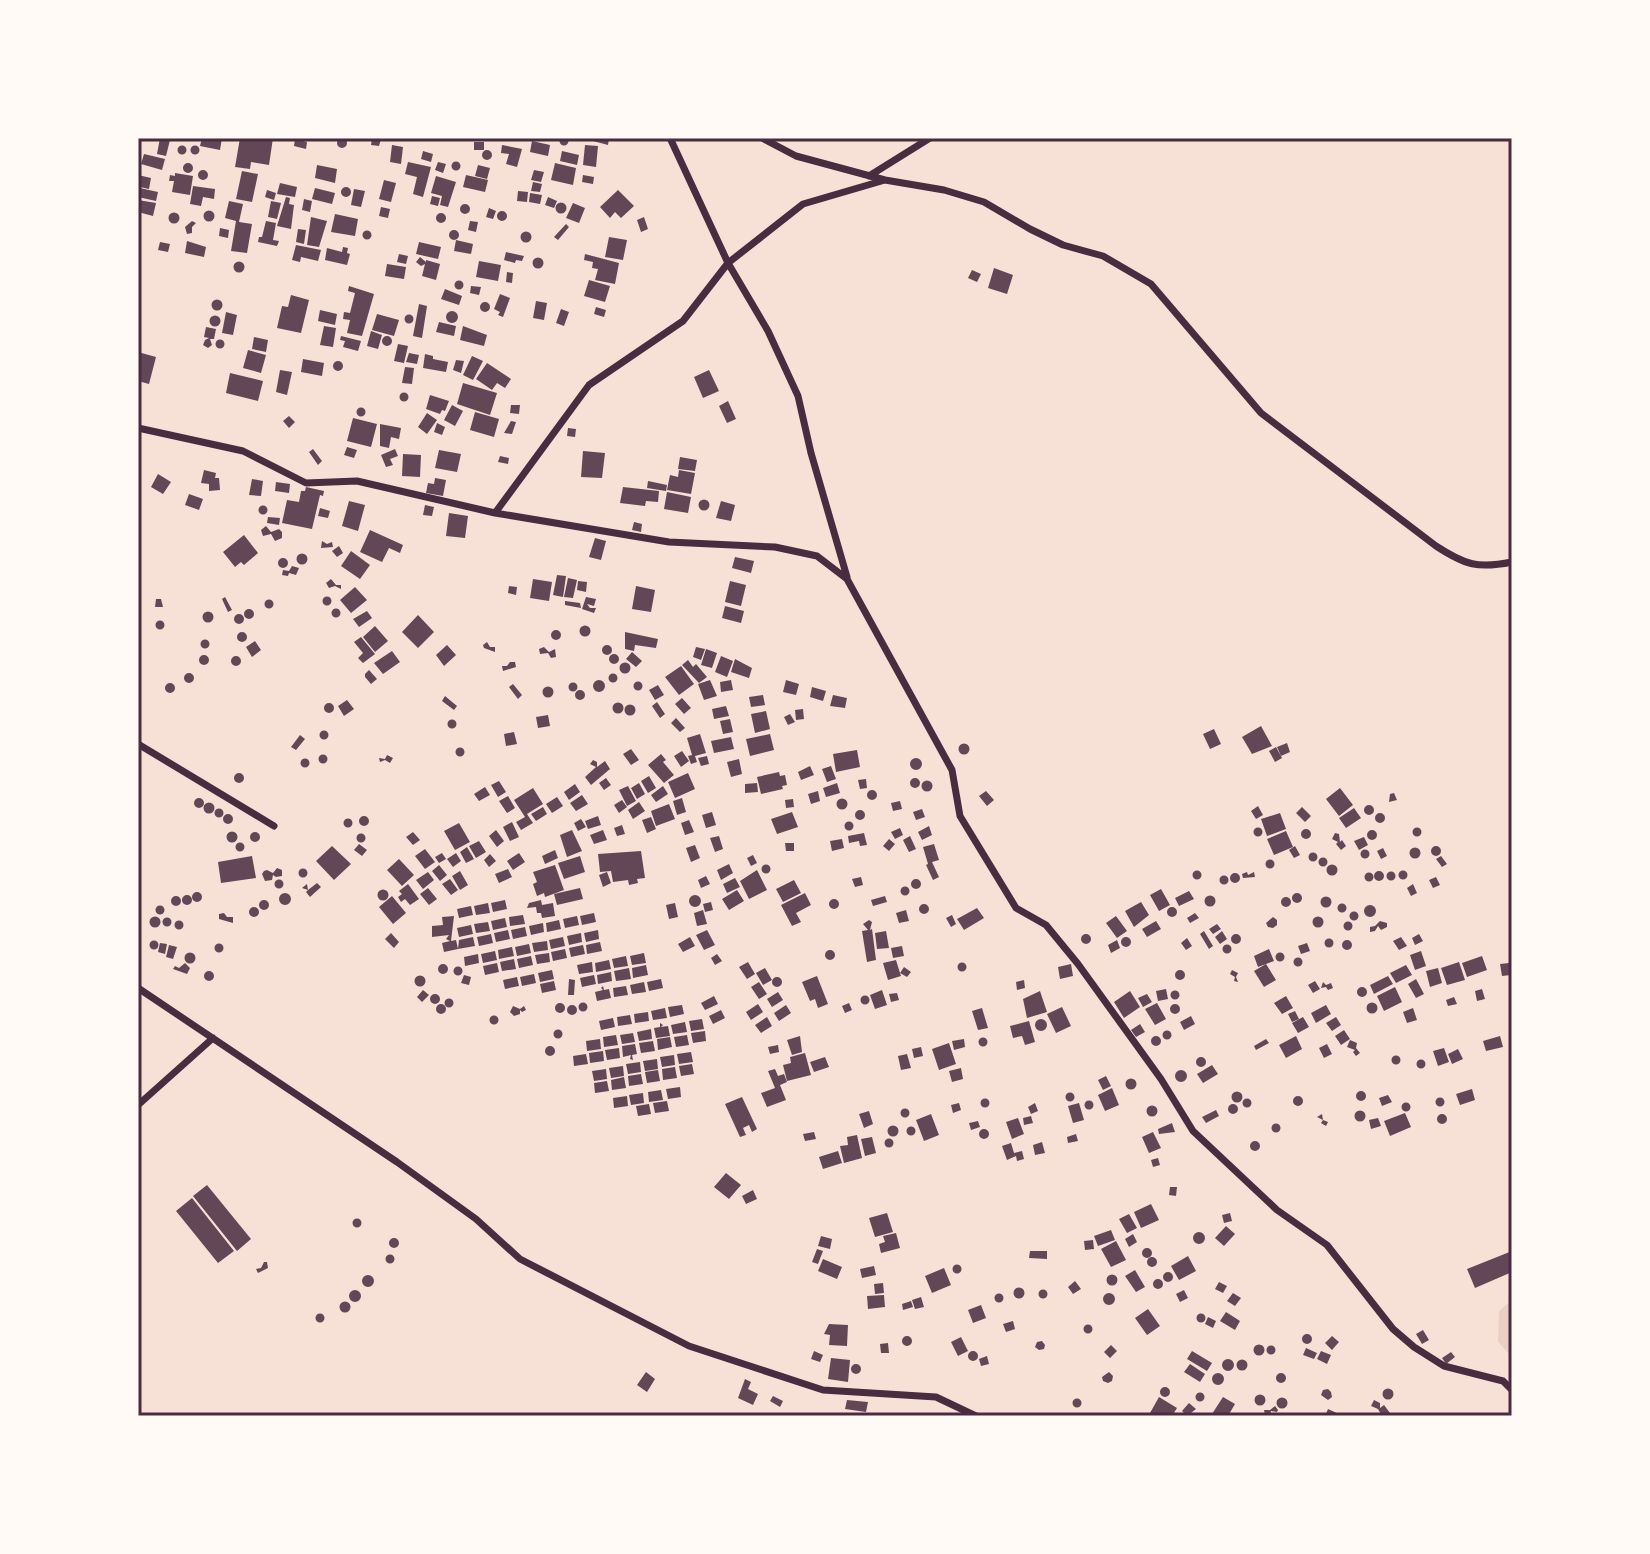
<svg xmlns="http://www.w3.org/2000/svg" width="1650" height="1554" viewBox="0 0 1650 1554" font-family="'IBM Plex Serif',serif">
  <rect width="100%" height="100%" fill="#f7e1d7"/>
  <path fill="#ebcfc5" d="M 1512,1300 L 1512,1357 L 1498,1342 L 1499,1311 Z"/>
  <path fill="#644757" d="M559.5 141a4.5 4.5 0 1 1 9 0a4.5 4.5 0 1 1-9 0Z
    M 160,138 L 170,140 L 166,156 L 157,154 Z
    M 202,138 L 222,138 L 220,150 L 200,146 Z
    M 240,138 L 273,138 L 269,165 L 251,162 L 250,169 L 235,167 Z
    M 372,138 L 381,139 L 379,146 L 371,145 Z
    M 594,138 L 609,139 L 608,145 L 593,141 Z
    M337 143a5 5 0 1 1 10 0a5 5 0 1 1-10 0Z
    M 295,139 L 307,142 L 306,149 L 294,146 Z
    M 532,141 L 550,145 L 548,156 L 530,152 Z
    M 474,142 L 484,142 L 484,150 L 474,150 Z
    M 392,145 L 403,147 L 401,164 L 390,162 Z
    M 502,145 L 522,149 L 517,167 L 506,164 L 509,154 L 501,153 Z
    M 585,145 L 598,146 L 596,167 L 583,165 Z
    M190.5 150a4.5 4.5 0 1 1 9 0a4.5 4.5 0 1 1-9 0Z
    M177.5 150a4.5 4.5 0 1 1 9 0a4.5 4.5 0 1 1-9 0Z
    M482 155a5 5 0 1 1 10 0a5 5 0 1 1-10 0Z
    M 423,151 L 433,154 L 431,162 L 421,159 Z
    M 562,151 L 579,155 L 577,165 L 560,161 Z
    M 144,154 L 165,159 L 162,170 L 141,164 Z
    M451.5 166a4.5 4.5 0 1 1 9 0a4.5 4.5 0 1 1-9 0Z
    M 408,162 L 431,167 L 423,197 L 413,194 L 417,177 L 405,174 Z
    M 438,162 L 446,164 L 443,173 L 435,170 Z
    M 555,163 L 576,168 L 573,185 L 551,180 Z
    M183 168a5 5 0 1 1 10 0a5 5 0 1 1-10 0Z
    M 317,165 L 337,169 L 335,183 L 315,178 Z
    M 478,165 L 490,168 L 487,179 L 475,176 Z
    M198 175a5 5 0 1 1 10 0a5 5 0 1 1-10 0Z
    M 534,170 L 544,172 L 541,182 L 531,180 Z
    M 242,171 L 258,174 L 252,202 L 236,199 Z
    M 175,173 L 193,176 L 190,195 L 172,192 L 174,181 L 169,181 L 170,175 L 175,176 Z
    M 138,175 L 151,178 L 149,189 L 140,187 Z
    M 466,175 L 488,180 L 485,192 L 463,187 Z
    M 583,175 L 594,177 L 593,184 L 582,182 Z
    M 436,176 L 456,182 L 448,207 L 440,205 L 442,196 L 431,193 Z
    M 384,180 L 396,183 L 391,202 L 379,199 Z
    M 533,182 L 542,184 L 540,192 L 531,191 Z
    M 280,183 L 297,187 L 295,197 L 277,194 Z
    M 193,186 L 215,189 L 214,199 L 203,197 L 201,206 L 190,204 Z
    M341 192a5 5 0 1 1 10 0a5 5 0 1 1-10 0Z
    M 140,188 L 158,192 L 156,201 L 138,197 Z
    M 315,188 L 335,193 L 332,204 L 312,199 Z
    M 354,189 L 365,191 L 361,207 L 351,205 Z
    M 267,190 L 276,193 L 274,200 L 265,197 Z
    M 618,190 L 634,206 L 621,218 L 615,212 L 610,218 L 600,207 Z
    M 518,191 L 528,192 L 527,202 L 517,201 Z
    M 530,193 L 542,195 L 540,204 L 529,202 Z
    M 432,196 L 440,198 L 438,206 L 430,204 Z
    M 286,197 L 290,198 L 289,204 L 294,205 L 291,229 L 277,226 Z
    M 548,197 L 557,201 L 554,208 L 545,205 Z
    M 304,199 L 312,201 L 310,212 L 302,210 Z
    M 138,200 L 156,203 L 153,216 L 138,212 Z
    M 229,201 L 243,204 L 239,222 L 252,224 L 247,253 L 231,251 L 236,221 L 225,218 Z
    M 271,201 L 281,203 L 277,219 L 268,217 Z
    M555.5 208a5.5 5.5 0 1 1 11 0a5.5 5.5 0 1 1-11 0Z
    M 573,203 L 585,208 L 579,223 L 566,218 Z
    M460 209a5 5 0 1 1 10 0a5 5 0 1 1-10 0Z
    M 381,207 L 390,209 L 388,218 L 379,216 Z
    M 489,208 L 496,211 L 493,219 L 486,217 Z
    M203.5 216a5.5 5.5 0 1 1 11 0a5.5 5.5 0 1 1-11 0Z
    M497 216a5 5 0 1 1 10 0a5 5 0 1 1-10 0Z
    M168.5 218a5.5 5.5 0 1 1 11 0a5.5 5.5 0 1 1-11 0Z
    M436 218a5 5 0 1 1 10 0a5 5 0 1 1-10 0Z
    M 335,214 L 358,219 L 355,236 L 331,232 Z
    M 311,217 L 327,221 L 319,247 L 307,245 Z
    M 644,217 L 648,229 L 641,232 L 637,220 Z
    M 192,221 L 196,223 L 192,227 L 192,233 L 187,234 L 185,227 Z
    M 266,221 L 276,223 L 273,240 L 279,241 L 277,246 L 258,242 L 259,237 L 262,237 Z
    M 470,221 L 478,222 L 476,232 L 468,230 Z
    M 566,224 L 569,227 L 558,240 L 554,237 Z
    M 220,228 L 229,230 L 228,238 L 219,236 Z
    M 298,229 L 306,230 L 304,244 L 296,242 Z
    M449 235a5 5 0 1 1 10 0a5 5 0 1 1-10 0Z
    M362.5 235a4.5 4.5 0 1 1 9 0a4.5 4.5 0 1 1-9 0Z
    M520.5 237a5.5 5.5 0 1 1 11 0a5.5 5.5 0 1 1-11 0Z
    M 609,237 L 627,240 L 623,260 L 605,257 Z
    M 456,240 L 473,244 L 471,254 L 454,251 Z
    M 187,241 L 206,247 L 204,257 L 185,253 Z
    M 160,242 L 170,244 L 168,252 L 158,250 Z
    M 419,242 L 441,247 L 438,259 L 416,254 Z
    M 296,245 L 321,250 L 318,261 L 301,257 L 300,262 L 292,260 Z
    M 343,247 L 348,248 L 347,253 L 350,254 L 347,265 L 325,260 L 327,248 L 342,252 Z
    M 506,252 L 524,256 L 522,261 L 516,260 L 515,263 L 504,260 Z
    M 399,254 L 408,256 L 406,264 L 397,262 Z
    M 585,254 L 619,263 L 615,284 L 595,280 L 598,269 L 592,268 L 593,262 L 584,260 Z
    M 420,257 L 426,262 L 426,260 L 440,264 L 436,280 L 422,276 L 425,264 L 421,266 L 416,262 Z
    M532.5 263a5.5 5.5 0 1 1 11 0a5.5 5.5 0 1 1-11 0Z
    M 479,261 L 501,265 L 498,281 L 476,277 Z
    M233.5 267a5.5 5.5 0 1 1 11 0a5.5 5.5 0 1 1-11 0Z
    M 387,264 L 406,267 L 404,279 L 385,276 Z
    M 994,268 L 1013,275 L 1007,294 L 988,288 Z
    M 972,270 L 981,274 L 977,282 L 968,278 Z
    M 507,272 L 513,273 L 512,283 L 506,282 Z
    M 589,280 L 610,286 L 605,302 L 584,296 Z
    M454.5 285a4.5 4.5 0 1 1 9 0a4.5 4.5 0 1 1-9 0Z
    M 349,286 L 374,294 L 362,336 L 347,333 L 350,320 L 343,319 L 344,312 L 350,313 L 355,293 L 348,291 Z
    M 471,286 L 481,287 L 479,295 L 470,293 Z
    M 445,289 L 462,296 L 459,305 L 441,299 Z
    M 500,294 L 510,298 L 503,317 L 498,315 L 500,312 L 494,309 Z
    M 291,295 L 309,300 L 301,333 L 277,328 L 282,306 L 288,307 Z
    M211.5 305a5.5 5.5 0 1 1 11 0a5.5 5.5 0 1 1-11 0Z
    M 536,301 L 547,303 L 544,320 L 533,318 Z
    M480 307a5 5 0 1 1 10 0a5 5 0 1 1-10 0Z
    M 419,304 L 427,306 L 422,338 L 413,336 Z
    M 596,307 L 606,310 L 604,317 L 594,314 Z
    M 561,309 L 569,312 L 564,326 L 556,323 Z
    M 320,310 L 337,314 L 335,325 L 318,321 Z
    M446 317a6 6 0 1 1 12 0a6 6 0 1 1-12 0Z
    M 226,312 L 237,315 L 233,335 L 222,333 Z
    M 377,314 L 399,320 L 394,336 L 372,330 Z
    M404.5 319a4.5 4.5 0 1 1 9 0a4.5 4.5 0 1 1-9 0Z
    M209.5 321a5.5 5.5 0 1 1 11 0a5.5 5.5 0 1 1-11 0Z
    M 439,322 L 456,326 L 454,336 L 436,332 Z
    M 324,326 L 336,328 L 333,347 L 320,345 Z
    M 463,326 L 487,335 L 484,346 L 460,340 Z
    M 206,327 L 216,329 L 214,339 L 210,339 L 212,345 L 208,348 L 203,345 L 205,340 L 209,338 L 204,337 Z
    M 371,331 L 382,335 L 378,349 L 367,346 Z
    M 341,336 L 361,341 L 358,351 L 343,347 L 345,341 L 340,340 Z
    M382 341a5 5 0 1 1 10 0a5 5 0 1 1-10 0Z
    M 254,337 L 268,340 L 266,352 L 252,349 Z
    M215.5 344a4.5 4.5 0 1 1 9 0a4.5 4.5 0 1 1-9 0Z
    M 398,344 L 408,346 L 404,363 L 394,361 Z
    M 248,350 L 266,355 L 261,373 L 243,368 Z
    M 138,352 L 156,357 L 149,384 L 138,381 Z
    M 409,353 L 419,355 L 417,364 L 406,362 Z
    M 425,354 L 433,356 L 433,359 L 448,362 L 446,372 L 423,368 Z
    M 472,356 L 483,361 L 473,380 L 463,375 Z
    M 303,359 L 324,363 L 322,376 L 301,372 Z
    M 456,360 L 464,361 L 461,373 L 453,370 Z
    M333 366a5 5 0 1 1 10 0a5 5 0 1 1-10 0Z
    M 487,363 L 511,379 L 505,388 L 497,383 L 492,390 L 476,379 Z
    M 405,367 L 414,368 L 412,384 L 402,383 Z
    M 280,370 L 292,372 L 287,395 L 276,392 Z
    M 709,370 L 719,391 L 703,398 L 694,377 Z
    M 230,373 L 263,381 L 258,401 L 226,393 Z
    M 463,383 L 497,393 L 490,415 L 457,404 Z
    M399.5 397a4.5 4.5 0 1 1 9 0a4.5 4.5 0 1 1-9 0Z
    M 430,395 L 449,401 L 445,411 L 442,410 L 440,414 L 426,409 Z
    M 728,401 L 736,419 L 727,423 L 719,406 Z
    M 452,405 L 463,411 L 455,426 L 444,420 Z
    M 511,405 L 520,405 L 519,414 L 510,413 Z
    M356.5 412a4.5 4.5 0 1 1 9 0a4.5 4.5 0 1 1-9 0Z
    M 475,412 L 499,419 L 494,437 L 470,430 Z
    M 427,413 L 437,420 L 427,434 L 418,427 Z
    M 289,416 L 295,422 L 289,428 L 283,421 Z
    M 353,418 L 377,424 L 371,447 L 347,441 Z
    M 511,421 L 516,422 L 512,434 L 504,433 Z
    M 437,423 L 445,427 L 442,435 L 434,432 Z
    M 380,424 L 401,428 L 399,439 L 391,437 L 389,448 L 380,446 Z
    M 568,428 L 576,429 L 575,437 L 567,436 Z
    M 347,447 L 357,450 L 354,458 L 344,455 Z
    M 313,449 L 322,461 L 318,465 L 309,452 Z
    M 395,449 L 398,456 L 390,459 L 393,465 L 386,467 L 381,455 Z
    M 439,450 L 461,454 L 457,472 L 435,468 Z
    M 583,451 L 605,453 L 602,478 L 581,477 Z
    M 403,454 L 421,455 L 420,477 L 402,476 Z
    M 500,456 L 509,458 L 508,464 L 498,462 Z
    M 680,457 L 697,460 L 695,471 L 678,469 Z
    M 204,470 L 216,473 L 215,478 L 219,478 L 220,490 L 209,491 L 209,484 L 201,483 Z
    M 679,470 L 695,473 L 691,494 L 667,490 L 670,475 L 678,477 Z
    M 158,474 L 171,482 L 163,494 L 151,487 Z
    M 435,478 L 446,480 L 443,496 L 426,493 L 428,483 L 434,484 Z
    M 252,479 L 263,481 L 261,496 L 249,495 Z
    M 648,481 L 667,485 L 666,491 L 647,488 Z
    M 276,482 L 290,484 L 289,493 L 275,491 Z
    M 306,487 L 324,491 L 323,496 L 320,495 L 312,529 L 282,523 L 287,500 L 299,502 L 301,491 L 305,491 Z
    M 623,487 L 659,491 L 658,502 L 646,501 L 645,506 L 620,503 Z
    M 667,492 L 691,497 L 688,513 L 664,509 Z
    M 189,494 L 203,499 L 199,510 L 185,505 Z
    M698.5 505a5.5 5.5 0 1 1 11 0a5.5 5.5 0 1 1-11 0Z
    M 349,501 L 365,505 L 358,531 L 342,526 Z
    M 721,501 L 735,505 L 731,521 L 716,518 Z
    M 425,505 L 434,507 L 432,516 L 423,515 Z
    M258.5 510a4.5 4.5 0 1 1 9 0a4.5 4.5 0 1 1-9 0Z
    M 320,508 L 330,511 L 328,518 L 318,516 Z
    M 449,513 L 468,516 L 465,538 L 446,536 Z
    M 268,517 L 280,518 L 279,525 L 267,523 Z
    M 634,522 L 642,524 L 641,532 L 632,530 Z
    M 266,526 L 271,532 L 279,529 L 282,532 L 282,538 L 275,541 L 271,534 L 263,536 L 261,530 Z
    M 370,530 L 403,545 L 400,553 L 389,548 L 382,562 L 360,552 Z
    M 244,535 L 258,553 L 244,565 L 241,562 L 235,567 L 223,552 Z
    M 595,538 L 606,541 L 601,560 L 589,557 Z
    M 322,541 L 327,544 L 332,542 L 333,547 L 321,548 Z
    M 339,546 L 343,553 L 337,557 L 332,551 Z
    M 351,551 L 370,565 L 360,579 L 341,566 Z
    M296.5 559a5.5 5.5 0 1 1 11 0a5.5 5.5 0 1 1-11 0Z
    M 735,557 L 754,561 L 751,573 L 732,568 Z
    M278 563a5 5 0 1 1 10 0a5 5 0 1 1-10 0Z
    M 292,566 L 299,568 L 296,575 L 289,573 L 288,576 L 282,575 L 283,570 L 289,571 Z
    M 557,575 L 566,576 L 563,597 L 553,595 Z
    M 568,578 L 577,580 L 573,598 L 564,597 Z
    M 331,579 L 336,585 L 341,585 L 341,589 L 335,586 L 329,588 L 326,583 Z
    M 533,579 L 552,582 L 549,601 L 530,598 Z
    M 578,581 L 587,582 L 586,592 L 577,590 Z
    M 730,581 L 746,585 L 741,606 L 725,602 Z
    M 509,586 L 517,587 L 516,595 L 508,593 Z
    M 636,586 L 655,590 L 651,612 L 632,609 Z
    M 355,587 L 367,600 L 351,613 L 340,600 Z
    M322.5 601a4.5 4.5 0 1 1 9 0a4.5 4.5 0 1 1-9 0Z
    M 225,597 L 232,610 L 228,612 L 222,599 Z
    M 586,597 L 596,599 L 594,606 L 587,604 L 590,608 L 596,608 L 594,613 L 582,609 Z
    M 156,599 L 161,599 L 163,607 L 155,607 Z
    M264.5 604a4.5 4.5 0 1 1 9 0a4.5 4.5 0 1 1-9 0Z
    M 565,601 L 580,603 L 581,608 L 565,605 Z
    M 725,606 L 744,611 L 741,623 L 722,618 Z
    M331.5 613a4.5 4.5 0 1 1 9 0a4.5 4.5 0 1 1-9 0Z
    M244 614a5 5 0 1 1 10 0a5 5 0 1 1-10 0Z
    M 367,611 L 372,618 L 359,627 L 353,619 Z
    M202.5 617a5.5 5.5 0 1 1 11 0a5.5 5.5 0 1 1-11 0Z
    M234 619a5 5 0 1 1 10 0a5 5 0 1 1-10 0Z
    M 418,615 L 434,632 L 418,648 L 402,632 Z
    M155.5 625a4.5 4.5 0 1 1 9 0a4.5 4.5 0 1 1-9 0Z
    M579.5 631a5.5 5.5 0 1 1 11 0a5.5 5.5 0 1 1-11 0Z
    M 375,626 L 388,641 L 375,652 L 363,637 Z
    M551 635a5 5 0 1 1 10 0a5 5 0 1 1-10 0Z
    M 625,632 L 658,639 L 656,648 L 635,645 L 634,651 L 625,649 Z
    M237 637a5 5 0 1 1 10 0a5 5 0 1 1-10 0Z
    M 361,637 L 375,654 L 363,663 L 358,658 L 363,653 L 354,642 Z
    M200.5 644a4.5 4.5 0 1 1 9 0a4.5 4.5 0 1 1-9 0Z
    M 255,641 L 261,650 L 252,657 L 246,647 Z
    M 487,642 L 490,647 L 495,647 L 495,652 L 484,648 L 483,645 Z
    M 447,645 L 456,655 L 444,666 L 436,655 Z
    M602 650a5 5 0 1 1 10 0a5 5 0 1 1-10 0Z
    M 544,647 L 549,652 L 555,649 L 556,657 L 551,658 L 548,653 L 540,654 L 539,649 Z
    M 696,647 L 705,649 L 701,660 L 693,657 Z
    M 706,649 L 717,653 L 712,668 L 701,665 Z
    M 392,651 L 400,662 L 383,674 L 374,663 Z
    M 632,652 L 642,661 L 636,667 L 626,659 Z
    M609 659a5 5 0 1 1 10 0a5 5 0 1 1-10 0Z
    M199 660a5 5 0 1 1 10 0a5 5 0 1 1-10 0Z
    M 721,656 L 733,661 L 727,677 L 715,672 Z
    M231 661a5 5 0 1 1 10 0a5 5 0 1 1-10 0Z
    M 735,659 L 752,668 L 749,678 L 731,672 Z
    M 688,660 L 693,667 L 696,664 L 707,677 L 699,683 L 682,665 Z
    M 510,662 L 515,662 L 516,667 L 503,671 L 502,666 L 507,666 Z
    M619.5 668a5.5 5.5 0 1 1 11 0a5.5 5.5 0 1 1-11 0Z
    M 681,666 L 694,684 L 679,695 L 665,677 Z
    M 369,670 L 377,679 L 371,684 L 365,677 L 365,674 Z
    M184 678a5 5 0 1 1 10 0a5 5 0 1 1-10 0Z
    M608.5 678a4.5 4.5 0 1 1 9 0a4.5 4.5 0 1 1-9 0Z
    M593 686a6 6 0 1 1 12 0a6 6 0 1 1-12 0Z
    M 710,680 L 717,696 L 704,700 L 698,684 Z
    M 731,680 L 733,690 L 721,692 L 720,682 Z
    M 786,680 L 799,684 L 796,695 L 783,692 Z
    M633.5 686a4.5 4.5 0 1 1 9 0a4.5 4.5 0 1 1-9 0Z
    M568.5 687a4.5 4.5 0 1 1 9 0a4.5 4.5 0 1 1-9 0Z
    M165 688a5 5 0 1 1 10 0a5 5 0 1 1-10 0Z
    M 513,684 L 522,695 L 518,699 L 509,687 Z
    M 658,685 L 664,695 L 655,700 L 649,690 Z
    M542.5 692a5.5 5.5 0 1 1 11 0a5.5 5.5 0 1 1-11 0Z
    M 812,687 L 826,691 L 823,701 L 810,697 Z
    M575 695a5 5 0 1 1 10 0a5 5 0 1 1-10 0Z
    M 763,695 L 765,705 L 751,707 L 749,697 Z
    M 833,695 L 847,698 L 845,708 L 830,706 Z
    M 445,696 L 457,706 L 454,710 L 442,701 Z
    M 682,698 L 691,708 L 684,714 L 675,704 Z
    M 347,700 L 354,709 L 344,716 L 338,706 Z
    M 657,702 L 665,714 L 660,718 L 652,706 Z
    M612.5 708a5.5 5.5 0 1 1 11 0a5.5 5.5 0 1 1-11 0Z
    M324 708a5 5 0 1 1 10 0a5 5 0 1 1-10 0Z
    M624.5 710a5.5 5.5 0 1 1 11 0a5.5 5.5 0 1 1-11 0Z
    M 726,706 L 729,716 L 714,719 L 712,709 Z
    M 803,709 L 804,719 L 796,720 L 795,710 Z
    M 766,711 L 770,729 L 755,733 L 751,714 Z
    M 790,714 L 795,722 L 788,725 L 784,717 Z
    M 548,715 L 550,726 L 538,728 L 536,717 Z
    M 676,718 L 685,728 L 680,732 L 671,723 Z
    M 730,719 L 733,732 L 723,734 L 720,721 Z
    M447.5 724a4.5 4.5 0 1 1 9 0a4.5 4.5 0 1 1-9 0Z
    M 1261,726 L 1272,746 L 1252,754 L 1242,737 Z
    M 1214,729 L 1221,744 L 1210,749 L 1203,734 Z
    M319.5 735a4.5 4.5 0 1 1 9 0a4.5 4.5 0 1 1-9 0Z
    M 514,732 L 517,744 L 506,746 L 504,734 Z
    M 700,734 L 706,753 L 695,756 L 697,762 L 691,764 L 688,756 L 692,755 L 687,738 Z
    M 770,734 L 774,750 L 750,756 L 746,739 Z
    M 300,735 L 305,739 L 296,750 L 291,747 Z
    M 731,737 L 734,749 L 714,753 L 711,741 Z
    M 1287,743 L 1290,752 L 1281,756 L 1277,747 Z
    M958.5 749a5.5 5.5 0 1 1 11 0a5.5 5.5 0 1 1-11 0Z
    M 1276,747 L 1282,758 L 1275,762 L 1269,751 Z
    M455.5 752a4.5 4.5 0 1 1 9 0a4.5 4.5 0 1 1-9 0Z
    M 631,749 L 639,760 L 631,765 L 623,754 Z
    M 857,750 L 860,767 L 836,772 L 833,754 Z
    M 682,751 L 689,761 L 681,767 L 674,756 Z
    M 661,754 L 666,760 L 663,762 L 674,775 L 664,783 L 648,765 Z
    M318.5 759a4.5 4.5 0 1 1 9 0a4.5 4.5 0 1 1-9 0Z
    M 387,755 L 393,758 L 390,763 L 385,760 L 380,762 L 379,758 L 385,759 Z
    M 707,756 L 709,764 L 701,766 L 698,758 Z
    M910 764a6 6 0 1 1 12 0a6 6 0 1 1-12 0Z
    M300.5 763a4.5 4.5 0 1 1 9 0a4.5 4.5 0 1 1-9 0Z
    M 739,759 L 742,774 L 731,777 L 727,762 Z
    M 593,760 L 597,762 L 597,767 L 605,761 L 610,769 L 591,785 L 585,777 L 596,767 L 590,764 Z
    M 810,766 L 814,775 L 801,780 L 798,772 Z
    M 831,766 L 836,779 L 827,782 L 822,769 Z
    M 779,772 L 780,776 L 785,775 L 787,785 L 782,786 L 783,789 L 761,794 L 757,777 Z
    M 688,773 L 695,789 L 675,798 L 668,782 Z
    M234 778a5 5 0 1 1 10 0a5 5 0 1 1-10 0Z
    M 649,776 L 656,788 L 648,793 L 641,781 Z
    M 606,778 L 611,785 L 604,790 L 599,783 Z
    M910 783a5 5 0 1 1 10 0a5 5 0 1 1-10 0Z
    M 866,779 L 867,788 L 860,789 L 858,780 Z
    M921.5 786a5.5 5.5 0 1 1 11 0a5.5 5.5 0 1 1-11 0Z
    M 499,781 L 506,792 L 498,797 L 491,785 Z
    M 639,783 L 645,794 L 637,799 L 631,788 Z
    M 757,783 L 758,792 L 745,793 L 745,784 Z
    M 837,783 L 840,793 L 826,797 L 823,788 Z
    M 575,784 L 580,792 L 569,800 L 564,792 Z
    M 628,786 L 636,801 L 627,806 L 619,790 Z
    M 663,786 L 668,794 L 656,802 L 651,795 Z
    M 485,787 L 490,795 L 479,801 L 474,794 Z
    M 533,788 L 543,804 L 527,814 L 533,823 L 521,830 L 516,822 L 525,817 L 514,800 Z
    M 1340,788 L 1353,805 L 1339,816 L 1326,799 Z
    M867 795a5 5 0 1 1 10 0a5 5 0 1 1-10 0Z
    M 818,791 L 820,801 L 811,804 L 808,794 Z
    M 986,791 L 994,800 L 987,806 L 979,796 Z
    M 1394,793 L 1397,800 L 1389,802 L 1390,794 Z
    M 582,795 L 588,804 L 576,811 L 570,803 Z
    M 508,796 L 515,808 L 507,813 L 499,801 Z
    M 557,797 L 563,806 L 552,813 L 546,804 Z
    M194 803a5 5 0 1 1 10 0a5 5 0 1 1-10 0Z
    M 682,798 L 686,812 L 677,815 L 673,801 Z
    M836.5 804a5.5 5.5 0 1 1 11 0a5.5 5.5 0 1 1-11 0Z
    M 793,799 L 794,807 L 786,808 L 785,800 Z
    M 622,800 L 627,807 L 619,813 L 614,805 Z
    M 900,801 L 902,809 L 893,811 L 891,803 Z
    M 639,802 L 645,811 L 633,819 L 628,810 Z
    M203.5 808a5.5 5.5 0 1 1 11 0a5.5 5.5 0 1 1-11 0Z
    M 669,804 L 675,819 L 656,826 L 651,811 Z
    M1364 810a5 5 0 1 1 10 0a5 5 0 1 1-10 0Z
    M 1258,806 L 1263,815 L 1256,819 L 1251,811 Z
    M 543,807 L 547,814 L 536,821 L 531,814 Z
    M 1302,807 L 1311,816 L 1305,822 L 1296,813 Z
    M 1354,808 L 1361,818 L 1346,828 L 1339,818 Z
    M214.5 813a4.5 4.5 0 1 1 9 0a4.5 4.5 0 1 1-9 0Z
    M 922,809 L 925,817 L 916,820 L 913,812 Z
    M855 815a5 5 0 1 1 10 0a5 5 0 1 1-10 0Z
    M 712,812 L 716,825 L 706,828 L 702,815 Z
    M 792,812 L 798,827 L 777,834 L 771,819 Z
    M 1280,813 L 1286,829 L 1267,836 L 1261,819 Z
    M1375 818a5 5 0 1 1 10 0a5 5 0 1 1-10 0Z
    M223 819a5 5 0 1 1 10 0a5 5 0 1 1-10 0Z
    M 598,816 L 601,825 L 588,829 L 585,821 Z
    M359 821a5 5 0 1 1 10 0a5 5 0 1 1-10 0Z
    M 651,817 L 656,829 L 647,833 L 642,820 Z
    M343.5 823a4.5 4.5 0 1 1 9 0a4.5 4.5 0 1 1-9 0Z
    M 581,819 L 586,827 L 578,831 L 574,823 Z
    M 689,820 L 694,832 L 685,835 L 681,823 Z
    M844.5 826a4.5 4.5 0 1 1 9 0a4.5 4.5 0 1 1-9 0Z
    M 512,822 L 519,837 L 510,841 L 503,827 Z
    M 459,823 L 470,842 L 455,850 L 444,831 Z
    M 622,825 L 625,834 L 617,836 L 614,828 Z
    M 929,826 L 932,835 L 922,840 L 918,832 Z
    M1412.5 832a4.5 4.5 0 1 1 9 0a4.5 4.5 0 1 1-9 0Z
    M1253.5 832a4.5 4.5 0 1 1 9 0a4.5 4.5 0 1 1-9 0Z
    M 900,828 L 903,835 L 895,839 L 891,832 Z
    M1301 834a5 5 0 1 1 10 0a5 5 0 1 1-10 0Z
    M1367 835a5 5 0 1 1 10 0a5 5 0 1 1-10 0Z
    M 496,830 L 504,841 L 497,847 L 489,836 Z
    M 572,830 L 582,851 L 567,857 L 560,835 Z
    M 603,830 L 607,840 L 594,844 L 590,835 Z
    M 1286,831 L 1293,847 L 1274,855 L 1267,839 Z
    M226.5 837a5.5 5.5 0 1 1 11 0a5.5 5.5 0 1 1-11 0Z
    M250 837a5 5 0 1 1 10 0a5 5 0 1 1-10 0Z
    M 413,832 L 420,840 L 413,845 L 406,837 Z
    M 864,833 L 867,845 L 860,846 L 859,841 L 849,843 L 848,836 Z
    M 1335,833 L 1339,834 L 1340,842 L 1342,840 L 1346,846 L 1341,850 L 1336,844 L 1338,842 L 1332,839 Z
    M356.5 838a4.5 4.5 0 1 1 9 0a4.5 4.5 0 1 1-9 0Z
    M 719,836 L 723,849 L 715,852 L 710,838 Z
    M 910,836 L 916,849 L 909,852 L 903,840 Z
    M 1364,837 L 1368,845 L 1359,850 L 1354,841 Z
    M 842,839 L 844,848 L 832,851 L 830,841 Z
    M 889,839 L 895,844 L 889,851 L 883,846 Z
    M 479,841 L 486,852 L 476,858 L 469,846 Z
    M235.5 847a4.5 4.5 0 1 1 9 0a4.5 4.5 0 1 1-9 0Z
    M 785,843 L 794,843 L 794,851 L 786,851 Z
    M 359,844 L 367,850 L 362,856 L 354,850 Z
    M 934,844 L 939,860 L 932,862 L 939,877 L 933,880 L 926,865 L 928,864 L 923,847 Z
    M 695,845 L 700,858 L 691,862 L 686,848 Z
    M 332,846 L 351,864 L 334,880 L 316,861 Z
    M 1295,846 L 1300,855 L 1294,858 L 1289,850 Z
    M1431 851a5 5 0 1 1 10 0a5 5 0 1 1-10 0Z
    M 467,847 L 474,859 L 466,863 L 460,852 Z
    M1409.5 853a5.5 5.5 0 1 1 11 0a5.5 5.5 0 1 1-11 0Z
    M 1383,848 L 1387,856 L 1381,859 L 1377,851 Z
    M 425,849 L 435,862 L 425,869 L 415,856 Z
    M1360.5 854a4.5 4.5 0 1 1 9 0a4.5 4.5 0 1 1-9 0Z
    M 555,850 L 558,858 L 545,864 L 542,856 Z
    M 641,851 L 645,878 L 637,879 L 638,883 L 629,885 L 628,880 L 613,882 L 611,871 L 600,872 L 598,854 Z
    M1308.5 857a4.5 4.5 0 1 1 9 0a4.5 4.5 0 1 1-9 0Z
    M 442,853 L 446,859 L 439,863 L 435,857 Z
    M 456,853 L 461,861 L 453,867 L 447,859 Z
    M 519,853 L 525,862 L 513,870 L 507,861 Z
    M 490,854 L 496,861 L 489,867 L 484,860 Z
    M 753,855 L 757,863 L 751,866 L 747,858 Z
    M 252,856 L 256,878 L 221,883 L 218,862 Z
    M 580,856 L 585,872 L 564,879 L 558,863 Z
    M 1441,856 L 1447,864 L 1442,867 L 1436,859 Z
    M1318.5 862a4.5 4.5 0 1 1 9 0a4.5 4.5 0 1 1-9 0Z
    M 399,859 L 414,875 L 402,886 L 387,870 Z
    M1265.5 864a4.5 4.5 0 1 1 9 0a4.5 4.5 0 1 1-9 0Z
    M 729,864 L 733,873 L 721,880 L 717,870 Z
    M761.5 869a4.5 4.5 0 1 1 9 0a4.5 4.5 0 1 1-9 0Z
    M1326.5 870a5.5 5.5 0 1 1 11 0a5.5 5.5 0 1 1-11 0Z
    M 439,865 L 447,875 L 440,881 L 432,871 Z
    M 555,865 L 564,890 L 545,897 L 544,893 L 537,896 L 533,884 L 537,882 L 533,872 Z
    M 277,868 L 282,870 L 282,876 L 276,877 L 273,875 L 272,880 L 265,881 L 262,874 L 264,871 L 267,870 L 273,873 Z
    M298.5 873a4.5 4.5 0 1 1 9 0a4.5 4.5 0 1 1-9 0Z
    M 508,869 L 512,877 L 499,883 L 495,874 Z
    M 757,870 L 767,890 L 749,899 L 740,881 Z
    M1192.5 875a4.5 4.5 0 1 1 9 0a4.5 4.5 0 1 1-9 0Z
    M1398.5 875a4.5 4.5 0 1 1 9 0a4.5 4.5 0 1 1-9 0Z
    M 460,871 L 468,885 L 460,890 L 452,876 Z
    M1374 876a5 5 0 1 1 10 0a5 5 0 1 1-10 0Z
    M1386.5 876a4.5 4.5 0 1 1 9 0a4.5 4.5 0 1 1-9 0Z
    M 428,872 L 434,880 L 423,889 L 416,880 Z
    M 607,872 L 611,883 L 603,887 L 599,875 Z
    M 1247,872 L 1248,875 L 1254,872 L 1255,877 L 1243,878 L 1242,874 Z
    M1364.5 877a4.5 4.5 0 1 1 9 0a4.5 4.5 0 1 1-9 0Z
    M1230 878a5 5 0 1 1 10 0a5 5 0 1 1-10 0Z
    M1219.5 880a4.5 4.5 0 1 1 9 0a4.5 4.5 0 1 1-9 0Z
    M 706,876 L 710,884 L 701,888 L 698,880 Z
    M 861,877 L 863,885 L 855,887 L 852,879 Z
    M 1436,877 L 1440,885 L 1433,888 L 1429,880 Z
    M 735,878 L 740,887 L 727,893 L 723,884 Z
    M 450,879 L 458,890 L 451,895 L 442,884 Z
    M911 884a5 5 0 1 1 10 0a5 5 0 1 1-10 0Z
    M274.5 884a4.5 4.5 0 1 1 9 0a4.5 4.5 0 1 1-9 0Z
    M 794,880 L 801,893 L 783,902 L 776,889 Z
    M 317,883 L 321,887 L 310,897 L 306,892 L 308,890 L 302,888 L 307,884 L 308,890 Z
    M 408,884 L 419,899 L 410,905 L 405,899 L 401,902 L 398,897 L 402,894 L 399,891 Z
    M 1413,884 L 1417,893 L 1411,896 L 1407,888 Z
    M900.5 891a4.5 4.5 0 1 1 9 0a4.5 4.5 0 1 1-9 0Z
    M 428,888 L 437,899 L 429,905 L 420,894 Z
    M 580,888 L 583,899 L 557,905 L 554,894 Z
    M 1161,889 L 1170,905 L 1159,911 L 1150,895 Z
    M377.5 895a5.5 5.5 0 1 1 11 0a5.5 5.5 0 1 1-11 0Z
    M 737,890 L 744,901 L 729,910 L 722,899 Z
    M 1189,891 L 1194,899 L 1179,906 L 1175,898 Z
    M192 897a5 5 0 1 1 10 0a5 5 0 1 1-10 0Z
    M279 899a6 6 0 1 1 12 0a6 6 0 1 1-12 0Z
    M 805,893 L 811,905 L 796,913 L 801,922 L 792,926 L 781,905 Z
    M1292 898a5 5 0 1 1 10 0a5 5 0 1 1-10 0Z
    M689 901a6 6 0 1 1 12 0a6 6 0 1 1-12 0Z
    M182 900a5 5 0 1 1 10 0a5 5 0 1 1-10 0Z
    M1204.5 901a5.5 5.5 0 1 1 11 0a5.5 5.5 0 1 1-11 0Z
    M 392,896 L 406,913 L 393,924 L 379,907 Z
    M 885,896 L 887,902 L 873,906 L 871,900 Z
    M171 901a5 5 0 1 1 10 0a5 5 0 1 1-10 0Z
    M1320.5 902a5.5 5.5 0 1 1 11 0a5.5 5.5 0 1 1-11 0Z
    M1281 902a5 5 0 1 1 10 0a5 5 0 1 1-10 0Z
    M829 904a5 5 0 1 1 10 0a5 5 0 1 1-10 0Z
    M259 905a5 5 0 1 1 10 0a5 5 0 1 1-10 0Z
    M 505,900 L 507,909 L 493,912 L 491,903 Z
    M 541,900 L 542,905 L 553,903 L 555,916 L 542,918 L 541,913 L 537,913 L 536,907 L 527,908 L 529,903 Z
    M 711,902 L 713,910 L 705,912 L 703,904 Z
    M 1141,902 L 1149,915 L 1134,927 L 1125,911 Z
    M 488,903 L 490,913 L 476,915 L 474,906 Z
    M 675,903 L 678,917 L 669,919 L 666,905 Z
    M1337.5 908a4.5 4.5 0 1 1 9 0a4.5 4.5 0 1 1-9 0Z
    M919 909a5 5 0 1 1 10 0a5 5 0 1 1-10 0Z
    M1364 911a6 6 0 1 1 12 0a6 6 0 1 1-12 0Z
    M155.5 910a4.5 4.5 0 1 1 9 0a4.5 4.5 0 1 1-9 0Z
    M 471,906 L 473,915 L 459,918 L 457,909 Z
    M249 912a5 5 0 1 1 10 0a5 5 0 1 1-10 0Z
    M1167 912a5 5 0 1 1 10 0a5 5 0 1 1-10 0Z
    M 977,908 L 984,918 L 964,930 L 957,919 Z
    M 703,910 L 707,924 L 697,926 L 694,913 Z
    M 906,910 L 909,921 L 899,923 L 896,913 Z
    M1349.5 916a4.5 4.5 0 1 1 9 0a4.5 4.5 0 1 1-9 0Z
    M 224,913 L 227,917 L 233,917 L 233,923 L 219,919 L 219,914 Z
    M 594,913 L 596,922 L 582,925 L 580,916 Z
    M 1195,913 L 1199,918 L 1190,923 L 1187,918 Z
    M 523,915 L 525,924 L 510,926 L 509,917 Z
    M 952,915 L 956,924 L 951,927 L 946,918 Z
    M 454,916 L 451,941 L 456,940 L 458,949 L 444,952 L 442,943 L 450,941 L 446,939 L 449,935 L 432,937 L 432,926 L 443,925 L 442,917 Z
    M 577,916 L 579,925 L 565,928 L 563,919 Z
    M 1116,916 L 1127,931 L 1117,938 L 1106,923 Z
    M1312.5 922a5.5 5.5 0 1 1 11 0a5.5 5.5 0 1 1-11 0Z
    M149.5 922a5.5 5.5 0 1 1 11 0a5.5 5.5 0 1 1-11 0Z
    M 1273,917 L 1277,920 L 1277,925 L 1273,928 L 1268,927 L 1266,923 Z
    M162.5 922a4.5 4.5 0 1 1 9 0a4.5 4.5 0 1 1-9 0Z
    M 505,918 L 507,927 L 493,930 L 491,921 Z
    M 559,920 L 561,929 L 547,932 L 546,923 Z
    M 869,920 L 872,922 L 870,930 L 872,929 L 876,960 L 867,962 L 862,931 L 868,930 L 863,924 Z
    M174.5 925a4.5 4.5 0 1 1 9 0a4.5 4.5 0 1 1-9 0Z
    M 1156,921 L 1161,929 L 1147,937 L 1142,929 Z
    M 1380,921 L 1387,923 L 1387,927 L 1381,930 L 1378,926 L 1375,931 L 1370,932 L 1370,927 L 1375,926 Z
    M1343.5 926a4.5 4.5 0 1 1 9 0a4.5 4.5 0 1 1-9 0Z
    M 488,922 L 490,931 L 476,933 L 474,924 Z
    M 543,923 L 544,932 L 531,935 L 529,926 Z
    M 1217,924 L 1221,929 L 1213,934 L 1209,929 Z
    M 471,925 L 473,934 L 459,937 L 457,928 Z
    M 525,927 L 527,936 L 513,939 L 511,930 Z
    M 508,930 L 510,939 L 496,942 L 494,933 Z
    M 598,930 L 599,939 L 586,942 L 584,933 Z
    M 707,930 L 715,945 L 704,950 L 696,935 Z
    M 886,931 L 889,948 L 877,949 L 875,933 Z
    M 1204,931 L 1213,946 L 1209,949 L 1200,934 Z
    M 1222,931 L 1227,939 L 1220,944 L 1215,937 Z
    M 391,933 L 399,942 L 394,948 L 385,939 Z
    M 581,933 L 582,942 L 569,945 L 567,936 Z
    M1231 939a5 5 0 1 1 10 0a5 5 0 1 1-10 0Z
    M 491,934 L 493,943 L 479,946 L 477,937 Z
    M 1419,934 L 1423,941 L 1415,945 L 1412,938 Z
    M1081 939a5 5 0 1 1 10 0a5 5 0 1 1-10 0Z
    M 473,937 L 475,946 L 458,949 L 459,940 Z
    M 563,937 L 565,946 L 551,949 L 549,940 Z
    M 690,937 L 695,946 L 683,952 L 678,944 Z
    M 1401,937 L 1407,946 L 1399,950 L 1393,941 Z
    M1121 942a5 5 0 1 1 10 0a5 5 0 1 1-10 0Z
    M 1187,938 L 1192,946 L 1186,950 L 1181,943 Z
    M1324.5 943a4.5 4.5 0 1 1 9 0a4.5 4.5 0 1 1-9 0Z
    M1342 945a5 5 0 1 1 10 0a5 5 0 1 1-10 0Z
    M 1117,940 L 1120,948 L 1111,953 L 1108,945 Z
    M149.5 945a4.5 4.5 0 1 1 9 0a4.5 4.5 0 1 1-9 0Z
    M 547,941 L 548,950 L 534,952 L 532,943 Z
    M 600,942 L 602,951 L 587,954 L 586,945 Z
    M 160,943 L 167,944 L 165,954 L 158,952 Z
    M 1307,943 L 1310,951 L 1301,954 L 1298,946 Z
    M214.5 948a4.5 4.5 0 1 1 9 0a4.5 4.5 0 1 1-9 0Z
    M 529,944 L 531,953 L 517,956 L 515,947 Z
    M1222.5 949a4.5 4.5 0 1 1 9 0a4.5 4.5 0 1 1-9 0Z
    M 169,945 L 177,947 L 173,959 L 166,957 Z
    M 583,945 L 585,954 L 571,957 L 569,948 Z
    M 902,946 L 904,956 L 893,958 L 891,948 Z
    M 512,947 L 514,956 L 499,959 L 498,950 Z
    M 565,949 L 567,958 L 553,961 L 551,952 Z
    M 1269,949 L 1274,961 L 1258,967 L 1254,956 Z
    M825 955a5 5 0 1 1 10 0a5 5 0 1 1-10 0Z
    M 495,951 L 497,960 L 483,963 L 481,954 Z
    M 1421,951 L 1426,966 L 1415,970 L 1410,955 Z
    M1275.5 957a4.5 4.5 0 1 1 9 0a4.5 4.5 0 1 1-9 0Z
    M184.5 958a5.5 5.5 0 1 1 11 0a5.5 5.5 0 1 1-11 0Z
    M 549,953 L 550,962 L 537,964 L 535,955 Z
    M 644,953 L 646,963 L 632,965 L 630,956 Z
    M 478,954 L 479,963 L 465,966 L 464,957 Z
    M 717,954 L 722,961 L 715,965 L 711,958 Z
    M 531,956 L 533,965 L 519,968 L 517,959 Z
    M 626,956 L 628,966 L 614,968 L 612,959 Z
    M 1482,956 L 1487,970 L 1467,977 L 1462,963 Z
    M1293.5 962a4.5 4.5 0 1 1 9 0a4.5 4.5 0 1 1-9 0Z
    M 514,959 L 516,969 L 502,971 L 500,962 Z
    M 609,960 L 611,969 L 596,972 L 595,963 Z
    M 896,960 L 900,973 L 904,967 L 911,972 L 907,977 L 900,973 L 901,976 L 888,980 L 883,963 Z
    M 592,962 L 593,972 L 579,974 L 577,965 Z
    M 748,962 L 755,974 L 747,979 L 739,967 Z
    M 1459,962 L 1465,980 L 1447,985 L 1441,968 Z
    M957.5 967a4.5 4.5 0 1 1 9 0a4.5 4.5 0 1 1-9 0Z
    M 185,963 L 190,968 L 187,974 L 173,969 L 175,966 L 179,968 Z
    M 497,963 L 499,972 L 485,975 L 483,966 Z
    M 1509,963 L 1511,975 L 1502,976 L 1500,964 Z
    M 1071,964 L 1073,976 L 1060,979 L 1058,967 Z
    M 1266,964 L 1276,980 L 1264,987 L 1254,971 Z
    M438 969a5 5 0 1 1 10 0a5 5 0 1 1-10 0Z
    M 646,965 L 648,975 L 633,978 L 632,968 Z
    M 1406,965 L 1412,975 L 1396,983 L 1390,973 Z
    M453.5 971a4.5 4.5 0 1 1 9 0a4.5 4.5 0 1 1-9 0Z
    M 629,968 L 631,979 L 616,981 L 614,971 Z
    M 765,968 L 772,980 L 763,985 L 756,973 Z
    M 1438,968 L 1442,983 L 1430,987 L 1426,971 Z
    M1175 975a5 5 0 1 1 10 0a5 5 0 1 1-10 0Z
    M 552,970 L 554,979 L 540,982 L 538,973 Z
    M 1232,970 L 1238,973 L 1236,977 L 1238,982 L 1234,981 L 1235,977 L 1230,974 Z
    M204 976a5 5 0 1 1 10 0a5 5 0 1 1-10 0Z
    M 611,972 L 612,981 L 598,984 L 597,975 Z
    M 534,974 L 536,983 L 522,986 L 520,977 Z
    M 464,975 L 471,977 L 469,985 L 461,983 Z
    M 594,975 L 596,984 L 582,987 L 580,978 Z
    M414.5 981a5.5 5.5 0 1 1 11 0a5.5 5.5 0 1 1-11 0Z
    M 817,976 L 828,1004 L 818,1008 L 815,999 L 810,1001 L 802,982 Z
    M 1388,976 L 1393,984 L 1374,994 L 1370,985 Z
    M 517,977 L 519,986 L 505,989 L 503,980 Z
    M772 982a5 5 0 1 1 10 0a5 5 0 1 1-10 0Z
    M 569,979 L 575,980 L 574,995 L 568,995 Z
    M 661,979 L 663,988 L 649,991 L 647,982 Z
    M 1416,979 L 1424,994 L 1416,998 L 1408,984 Z
    M 1024,980 L 1025,988 L 1017,990 L 1016,982 Z
    M 554,981 L 556,990 L 542,993 L 540,984 Z
    M 1315,981 L 1320,989 L 1313,993 L 1308,985 Z
    M 644,982 L 646,992 L 632,994 L 630,985 Z
    M 759,982 L 767,994 L 759,999 L 751,987 Z
    M 1323,982 L 1326,985 L 1331,983 L 1333,988 L 1328,990 L 1326,987 L 1321,988 Z
    M 603,986 L 604,990 L 609,989 L 611,998 L 597,1001 L 595,992 L 603,990 L 601,988 Z
    M 626,986 L 628,995 L 614,997 L 613,988 Z
    M 1395,987 L 1402,1002 L 1384,1011 L 1377,996 Z
    M1357 992a5 5 0 1 1 10 0a5 5 0 1 1-10 0Z
    M 1166,989 L 1168,999 L 1158,1001 L 1156,991 Z
    M 1482,989 L 1485,999 L 1477,1001 L 1475,991 Z
    M 423,990 L 429,995 L 422,1002 L 417,997 Z
    M 882,990 L 887,1005 L 875,1009 L 870,995 Z
    M1170.5 995a4.5 4.5 0 1 1 9 0a4.5 4.5 0 1 1-9 0Z
    M 1040,991 L 1047,1012 L 1027,1018 L 1023,999 Z
    M 1130,991 L 1140,1007 L 1124,1018 L 1114,1002 Z
    M 778,992 L 783,1000 L 772,1007 L 767,999 Z
    M 897,993 L 899,1000 L 891,1002 L 889,994 Z
    M430 999a5 5 0 1 1 10 0a5 5 0 1 1-10 0Z
    M 1147,994 L 1152,1002 L 1143,1007 L 1138,998 Z
    M860.5 1000a4.5 4.5 0 1 1 9 0a4.5 4.5 0 1 1-9 0Z
    M 714,996 L 718,1004 L 705,1010 L 701,1003 Z
    M 1286,996 L 1293,1008 L 1282,1014 L 1274,1003 Z
    M 1454,997 L 1457,1004 L 1448,1006 L 1446,1000 Z
    M444.5 1003a4.5 4.5 0 1 1 9 0a4.5 4.5 0 1 1-9 0Z
    M578.5 1007a4.5 4.5 0 1 1 9 0a4.5 4.5 0 1 1-9 0Z
    M1366.5 1008a5.5 5.5 0 1 1 11 0a5.5 5.5 0 1 1-11 0Z
    M555 1008a5 5 0 1 1 10 0a5 5 0 1 1-10 0Z
    M 849,1003 L 852,1010 L 845,1013 L 842,1006 Z
    M 1157,1003 L 1166,1019 L 1155,1025 L 1145,1009 Z
    M 758,1004 L 763,1012 L 751,1020 L 746,1012 Z
    M436 1009a5 5 0 1 1 10 0a5 5 0 1 1-10 0Z
    M1170 1009a5 5 0 1 1 10 0a5 5 0 1 1-10 0Z
    M567 1010a5 5 0 1 1 10 0a5 5 0 1 1-10 0Z
    M 682,1005 L 684,1014 L 670,1017 L 668,1007 Z
    M 786,1005 L 791,1013 L 779,1021 L 774,1013 Z
    M 1326,1005 L 1331,1014 L 1316,1023 L 1311,1013 Z
    M 513,1006 L 520,1009 L 524,1006 L 526,1010 L 522,1012 L 520,1010 L 520,1014 L 514,1016 L 510,1012 Z
    M 1062,1007 L 1071,1026 L 1056,1033 L 1047,1014 Z
    M 665,1008 L 667,1018 L 653,1020 L 651,1011 Z
    M 982,1008 L 988,1028 L 978,1030 L 972,1011 Z
    M 1413,1008 L 1417,1020 L 1407,1023 L 1403,1012 Z
    M 721,1010 L 725,1018 L 713,1024 L 709,1016 Z
    M 1295,1011 L 1299,1019 L 1292,1022 L 1288,1014 Z
    M 648,1012 L 649,1021 L 635,1023 L 634,1014 Z
    M 630,1015 L 632,1024 L 618,1026 L 617,1017 Z
    M489.5 1020a4.5 4.5 0 1 1 9 0a4.5 4.5 0 1 1-9 0Z
    M 1191,1016 L 1195,1024 L 1184,1030 L 1180,1022 Z
    M 767,1017 L 772,1026 L 761,1033 L 755,1025 Z
    M 1303,1017 L 1309,1027 L 1298,1033 L 1292,1023 Z
    M 1336,1017 L 1341,1025 L 1332,1031 L 1326,1023 Z
    M 613,1018 L 615,1027 L 601,1030 L 599,1021 Z
    M1035 1025a6 6 0 1 1 12 0a6 6 0 1 1-12 0Z
    M 702,1019 L 704,1029 L 691,1031 L 689,1021 Z
    M 1029,1021 L 1035,1042 L 1025,1045 L 1022,1036 L 1013,1038 L 1010,1026 Z
    M 685,1022 L 687,1032 L 673,1034 L 671,1025 Z
    M 660,1023 L 663,1025 L 661,1027 L 668,1026 L 670,1036 L 656,1038 L 654,1028 L 660,1027 Z
    M 1140,1024 L 1145,1032 L 1136,1037 L 1131,1030 Z
    M 651,1029 L 652,1039 L 639,1041 L 637,1032 Z
    M553.5 1034a4.5 4.5 0 1 1 9 0a4.5 4.5 0 1 1-9 0Z
    M 1344,1030 L 1350,1039 L 1341,1045 L 1335,1036 Z
    M1162.5 1035a4.5 4.5 0 1 1 9 0a4.5 4.5 0 1 1-9 0Z
    M 705,1031 L 706,1041 L 693,1043 L 691,1033 Z
    M 633,1033 L 635,1042 L 622,1044 L 620,1035 Z
    M 616,1035 L 618,1045 L 604,1047 L 603,1037 Z
    M 687,1035 L 689,1045 L 676,1047 L 674,1037 Z
    M 800,1036 L 802,1052 L 792,1055 L 787,1040 Z
    M 1296,1036 L 1302,1049 L 1286,1058 L 1279,1045 Z
    M 1500,1036 L 1503,1047 L 1486,1051 L 1483,1041 Z
    M1151 1041a5 5 0 1 1 10 0a5 5 0 1 1-10 0Z
    M 670,1037 L 672,1047 L 658,1050 L 657,1039 Z
    M978.5 1042a4.5 4.5 0 1 1 9 0a4.5 4.5 0 1 1-9 0Z
    M 600,1039 L 601,1049 L 587,1051 L 586,1041 Z
    M 964,1039 L 965,1047 L 954,1050 L 952,1041 Z
    M 1266,1039 L 1269,1043 L 1256,1050 L 1254,1046 Z
    M 1350,1040 L 1357,1043 L 1356,1048 L 1360,1053 L 1356,1056 L 1353,1052 L 1355,1050 L 1347,1047 Z
    M 653,1041 L 655,1051 L 641,1053 L 639,1043 Z
    M 949,1043 L 956,1064 L 939,1070 L 932,1049 Z
    M 635,1044 L 637,1054 L 632,1055 L 633,1060 L 630,1059 L 631,1055 L 623,1057 L 622,1046 Z
    M 1327,1044 L 1332,1054 L 1324,1058 L 1319,1048 Z
    M 778,1045 L 779,1052 L 770,1054 L 768,1047 Z
    M545 1051a5 5 0 1 1 10 0a5 5 0 1 1-10 0Z
    M 921,1047 L 923,1056 L 914,1058 L 912,1049 Z
    M 619,1048 L 620,1058 L 607,1060 L 605,1050 Z
    M 1444,1048 L 1449,1062 L 1438,1066 L 1433,1051 Z
    M 1458,1049 L 1463,1059 L 1452,1064 L 1448,1054 Z
    M 603,1051 L 604,1061 L 590,1063 L 589,1053 Z
    M 691,1052 L 693,1062 L 679,1064 L 677,1054 Z
    M 805,1053 L 811,1075 L 787,1081 L 783,1065 L 791,1063 L 790,1057 Z
    M 586,1054 L 588,1064 L 574,1066 L 573,1056 Z
    M 907,1054 L 911,1068 L 901,1070 L 898,1056 Z
    M 674,1055 L 675,1065 L 662,1067 L 660,1057 Z
    M1391.5 1060a4.5 4.5 0 1 1 9 0a4.5 4.5 0 1 1-9 0Z
    M1196 1062a5 5 0 1 1 10 0a5 5 0 1 1-10 0Z
    M 825,1057 L 829,1067 L 814,1072 L 810,1062 Z
    M 657,1059 L 658,1069 L 645,1071 L 643,1061 Z
    M1416.5 1064a4.5 4.5 0 1 1 9 0a4.5 4.5 0 1 1-9 0Z
    M 640,1062 L 641,1072 L 628,1074 L 626,1064 Z
    M 692,1064 L 694,1074 L 681,1076 L 679,1066 Z
    M 1212,1065 L 1218,1074 L 1203,1083 L 1197,1074 Z
    M 623,1066 L 624,1076 L 611,1078 L 609,1068 Z
    M 675,1067 L 677,1078 L 663,1080 L 662,1069 Z
    M 961,1068 L 963,1079 L 952,1082 L 949,1071 Z
    M 606,1069 L 607,1079 L 594,1081 L 592,1071 Z
    M 775,1069 L 778,1076 L 784,1074 L 787,1082 L 780,1085 L 786,1100 L 767,1107 L 761,1093 L 775,1088 L 768,1071 Z
    M 658,1070 L 660,1081 L 647,1083 L 645,1072 Z
    M1175 1076a6 6 0 1 1 12 0a6 6 0 1 1-12 0Z
    M 641,1074 L 643,1084 L 629,1086 L 628,1076 Z
    M 1106,1076 L 1111,1086 L 1103,1090 L 1098,1080 Z
    M 624,1077 L 626,1088 L 612,1090 L 611,1080 Z
    M1125.5 1084a5.5 5.5 0 1 1 11 0a5.5 5.5 0 1 1-11 0Z
    M 607,1081 L 609,1091 L 595,1093 L 594,1083 Z
    M 680,1087 L 681,1097 L 668,1099 L 666,1089 Z
    M 1112,1088 L 1119,1105 L 1105,1111 L 1098,1095 Z
    M 1472,1089 L 1475,1100 L 1460,1105 L 1456,1094 Z
    M 661,1090 L 663,1100 L 649,1102 L 648,1092 Z
    M1356 1096a5 5 0 1 1 10 0a5 5 0 1 1-10 0Z
    M1231.5 1097a5.5 5.5 0 1 1 11 0a5.5 5.5 0 1 1-11 0Z
    M1065.5 1097a4.5 4.5 0 1 1 9 0a4.5 4.5 0 1 1-9 0Z
    M 643,1093 L 644,1103 L 631,1105 L 629,1095 Z
    M 1388,1095 L 1392,1102 L 1382,1106 L 1379,1098 Z
    M 627,1096 L 628,1106 L 614,1108 L 613,1098 Z
    M1293 1101a5 5 0 1 1 10 0a5 5 0 1 1-10 0Z
    M 742,1097 L 757,1129 L 752,1132 L 749,1125 L 743,1128 L 746,1135 L 740,1137 L 725,1104 Z
    M1435.5 1102a4.5 4.5 0 1 1 9 0a4.5 4.5 0 1 1-9 0Z
    M980.5 1103a4.5 4.5 0 1 1 9 0a4.5 4.5 0 1 1-9 0Z
    M1242.5 1103a4.5 4.5 0 1 1 9 0a4.5 4.5 0 1 1-9 0Z
    M1084.5 1105a4.5 4.5 0 1 1 9 0a4.5 4.5 0 1 1-9 0Z
    M 667,1101 L 669,1111 L 655,1113 L 653,1103 Z
    M1401.5 1107a4.5 4.5 0 1 1 9 0a4.5 4.5 0 1 1-9 0Z
    M 959,1103 L 961,1110 L 953,1113 L 951,1105 Z
    M 1035,1103 L 1038,1111 L 1031,1114 L 1028,1107 Z
    M 1079,1103 L 1084,1120 L 1073,1123 L 1068,1106 Z
    M1228 1109a5 5 0 1 1 10 0a5 5 0 1 1-10 0Z
    M 649,1104 L 651,1114 L 638,1116 L 636,1106 Z
    M1146.5 1111a5.5 5.5 0 1 1 11 0a5.5 5.5 0 1 1-11 0Z
    M900.5 1113a4.5 4.5 0 1 1 9 0a4.5 4.5 0 1 1-9 0Z
    M 1216,1110 L 1219,1116 L 1206,1123 L 1202,1117 Z
    M1354.5 1116a5.5 5.5 0 1 1 11 0a5.5 5.5 0 1 1-11 0Z
    M 869,1111 L 873,1124 L 864,1128 L 859,1114 Z
    M 1405,1113 L 1411,1127 L 1390,1136 L 1384,1121 Z
    M1437 1119a5 5 0 1 1 10 0a5 5 0 1 1-10 0Z
    M 931,1114 L 939,1135 L 924,1141 L 916,1120 Z
    M 1322,1114 L 1323,1120 L 1328,1122 L 1326,1126 L 1321,1123 L 1323,1120 L 1317,1117 Z
    M 1031,1116 L 1033,1123 L 1024,1125 L 1023,1118 Z
    M 1018,1118 L 1024,1134 L 1012,1139 L 1006,1122 Z
    M 1378,1118 L 1381,1126 L 1371,1129 L 1369,1120 Z
    M 978,1121 L 980,1127 L 971,1130 L 969,1123 Z
    M 1172,1123 L 1175,1132 L 1159,1134 L 1158,1129 Z
    M1271.5 1128a4.5 4.5 0 1 1 9 0a4.5 4.5 0 1 1-9 0Z
    M887.5 1131a5.5 5.5 0 1 1 11 0a5.5 5.5 0 1 1-11 0Z
    M906.5 1131a4.5 4.5 0 1 1 9 0a4.5 4.5 0 1 1-9 0Z
    M979 1134a5 5 0 1 1 10 0a5 5 0 1 1-10 0Z
    M 814,1132 L 816,1139 L 805,1141 L 803,1134 Z
    M 1153,1132 L 1161,1148 L 1149,1153 L 1142,1137 Z
    M 1076,1134 L 1078,1141 L 1068,1143 L 1067,1137 Z
    M 857,1135 L 862,1158 L 844,1163 L 840,1146 L 848,1145 L 847,1137 Z
    M 872,1137 L 876,1153 L 865,1156 L 861,1139 Z
    M884.5 1143a4.5 4.5 0 1 1 9 0a4.5 4.5 0 1 1-9 0Z
    M1250 1146a5 5 0 1 1 10 0a5 5 0 1 1-10 0Z
    M 1042,1142 L 1045,1153 L 1035,1155 L 1033,1145 Z
    M 1011,1143 L 1014,1153 L 1022,1151 L 1024,1159 L 1017,1161 L 1016,1156 L 1007,1160 L 1002,1146 Z
    M 838,1151 L 842,1163 L 823,1169 L 819,1157 Z
    M 1158,1158 L 1160,1165 L 1153,1167 L 1151,1160 Z
    M 726,1173 L 741,1185 L 729,1199 L 714,1187 Z
    M 207,1185 L 251,1239 L 237,1251 L 193,1196 Z
    M 1170,1187 L 1177,1187 L 1176,1196 L 1169,1195 Z
    M 753,1190 L 757,1199 L 746,1204 L 742,1196 Z
    M 192,1198 L 234,1251 L 218,1263 L 176,1211 Z
    M 1151,1204 L 1159,1220 L 1141,1228 L 1134,1212 Z
    M 887,1213 L 893,1232 L 875,1237 L 869,1218 Z
    M 1230,1213 L 1232,1221 L 1224,1223 L 1222,1215 Z
    M 1129,1214 L 1137,1228 L 1127,1233 L 1119,1219 Z
    M352.5 1223a4.5 4.5 0 1 1 9 0a4.5 4.5 0 1 1-9 0Z
    M 1226,1226 L 1235,1234 L 1224,1246 L 1215,1238 Z
    M 1111,1230 L 1115,1240 L 1098,1246 L 1094,1236 Z
    M1193 1238a6 6 0 1 1 12 0a6 6 0 1 1-12 0Z
    M 896,1233 L 900,1248 L 881,1253 L 879,1244 L 885,1242 L 883,1236 Z
    M 1133,1234 L 1137,1242 L 1129,1247 L 1125,1239 Z
    M 821,1236 L 832,1239 L 830,1249 L 818,1246 Z
    M389 1243a5 5 0 1 1 10 0a5 5 0 1 1-10 0Z
    M 1093,1240 L 1094,1249 L 1085,1250 L 1084,1241 Z
    M 1116,1241 L 1126,1260 L 1111,1267 L 1101,1249 Z
    M1142 1253a5 5 0 1 1 10 0a5 5 0 1 1-10 0Z
    M 817,1249 L 823,1251 L 818,1264 L 812,1262 Z
    M 1030,1251 L 1047,1251 L 1047,1259 L 1029,1258 Z
    M 1512,1251 L 1512,1272 L 1475,1288 L 1467,1269 Z
    M385.5 1259a4.5 4.5 0 1 1 9 0a4.5 4.5 0 1 1-9 0Z
    M 1188,1256 L 1196,1271 L 1179,1280 L 1171,1266 Z
    M1147 1262a5 5 0 1 1 10 0a5 5 0 1 1-10 0Z
    M 823,1259 L 842,1267 L 837,1279 L 818,1271 Z
    M 264,1262 L 267,1262 L 268,1268 L 258,1273 L 256,1269 L 261,1268 Z
    M952.5 1269a4.5 4.5 0 1 1 9 0a4.5 4.5 0 1 1-9 0Z
    M 874,1266 L 876,1275 L 862,1278 L 860,1269 Z
    M 944,1268 L 951,1285 L 932,1293 L 925,1276 Z
    M 1135,1270 L 1145,1287 L 1136,1292 L 1125,1276 Z
    M1163 1277a5 5 0 1 1 10 0a5 5 0 1 1-10 0Z
    M1106.5 1280a5.5 5.5 0 1 1 11 0a5.5 5.5 0 1 1-11 0Z
    M362 1281a6 6 0 1 1 12 0a6 6 0 1 1-12 0Z
    M1153 1284a5 5 0 1 1 10 0a5 5 0 1 1-10 0Z
    M 1075,1281 L 1081,1289 L 1073,1294 L 1068,1287 Z
    M 1219,1282 L 1227,1286 L 1223,1293 L 1215,1289 Z
    M 883,1283 L 884,1293 L 875,1294 L 874,1284 Z
    M1013.5 1293a5.5 5.5 0 1 1 11 0a5.5 5.5 0 1 1-11 0Z
    M1038.5 1294a4.5 4.5 0 1 1 9 0a4.5 4.5 0 1 1-9 0Z
    M349 1296a6 6 0 1 1 12 0a6 6 0 1 1-12 0Z
    M 1184,1290 L 1188,1298 L 1180,1302 L 1176,1294 Z
    M1103 1299a6 6 0 1 1 12 0a6 6 0 1 1-12 0Z
    M 1233,1293 L 1241,1298 L 1235,1306 L 1227,1301 Z
    M994.5 1298a4.5 4.5 0 1 1 9 0a4.5 4.5 0 1 1-9 0Z
    M 884,1295 L 885,1307 L 868,1309 L 867,1296 Z
    M 921,1297 L 924,1307 L 915,1309 L 912,1300 Z
    M 911,1301 L 913,1307 L 903,1310 L 902,1304 Z
    M339.5 1307a5.5 5.5 0 1 1 11 0a5.5 5.5 0 1 1-11 0Z
    M 981,1305 L 986,1318 L 973,1323 L 968,1310 Z
    M 1148,1309 L 1160,1326 L 1147,1335 L 1135,1318 Z
    M 1226,1312 L 1240,1321 L 1235,1330 L 1220,1321 Z
    M315.5 1318a4.5 4.5 0 1 1 9 0a4.5 4.5 0 1 1-9 0Z
    M1196.5 1318a4.5 4.5 0 1 1 9 0a4.5 4.5 0 1 1-9 0Z
    M 1208,1317 L 1216,1321 L 1213,1328 L 1205,1324 Z
    M 1013,1321 L 1015,1329 L 1006,1332 L 1003,1324 Z
    M 829,1324 L 848,1325 L 847,1346 L 829,1345 L 830,1335 L 824,1334 Z
    M1083.5 1329a4.5 4.5 0 1 1 9 0a4.5 4.5 0 1 1-9 0Z
    M 1423,1330 L 1429,1340 L 1422,1344 L 1416,1334 Z
    M1302 1339a5 5 0 1 1 10 0a5 5 0 1 1-10 0Z
    M 1332,1336 L 1339,1342 L 1332,1350 L 1325,1343 Z
    M902 1341a5 5 0 1 1 10 0a5 5 0 1 1-10 0Z
    M 961,1337 L 968,1351 L 958,1356 L 951,1342 Z
    M 1042,1341 L 1045,1345 L 1044,1349 L 1039,1350 L 1035,1347 L 1037,1342 Z
    M 888,1343 L 889,1353 L 881,1353 L 880,1344 Z
    M1253.5 1350a5.5 5.5 0 1 1 11 0a5.5 5.5 0 1 1-11 0Z
    M 1111,1345 L 1117,1351 L 1110,1358 L 1104,1352 Z
    M1266.5 1350a4.5 4.5 0 1 1 9 0a4.5 4.5 0 1 1-9 0Z
    M 1306,1348 L 1317,1353 L 1314,1359 L 1303,1355 Z
    M 814,1351 L 823,1355 L 820,1362 L 811,1359 Z
    M 1192,1351 L 1212,1363 L 1207,1371 L 1187,1359 Z
    M 1321,1351 L 1331,1355 L 1327,1364 L 1317,1359 Z
    M968 1356a5 5 0 1 1 10 0a5 5 0 1 1-10 0Z
    M 1451,1352 L 1455,1357 L 1446,1364 L 1442,1358 Z
    M 987,1356 L 989,1364 L 981,1366 L 979,1359 Z
    M 831,1358 L 850,1360 L 848,1382 L 828,1379 Z
    M1222 1365a6 6 0 1 1 12 0a6 6 0 1 1-12 0Z
    M1236.5 1365a5.5 5.5 0 1 1 11 0a5.5 5.5 0 1 1-11 0Z
    M851 1369a5 5 0 1 1 10 0a5 5 0 1 1-10 0Z
    M 1190,1364 L 1205,1374 L 1200,1382 L 1184,1372 Z
    M 646,1372 L 655,1379 L 647,1392 L 637,1385 Z
    M 1109,1372 L 1113,1376 L 1112,1381 L 1108,1383 L 1103,1381 L 1102,1377 Z
    M1276 1378a5 5 0 1 1 10 0a5 5 0 1 1-10 0Z
    M1212 1379a6 6 0 1 1 12 0a6 6 0 1 1-12 0Z
    M 745,1379 L 751,1382 L 748,1389 L 758,1394 L 753,1405 L 738,1398 Z
    M1160 1392a5 5 0 1 1 10 0a5 5 0 1 1-10 0Z
    M1382.5 1394a5.5 5.5 0 1 1 11 0a5.5 5.5 0 1 1-11 0Z
    M 1328,1389 L 1331,1392 L 1332,1397 L 1328,1400 L 1321,1395 L 1323,1390 Z
    M1195.5 1397a4.5 4.5 0 1 1 9 0a4.5 4.5 0 1 1-9 0Z
    M1254.5 1400a5.5 5.5 0 1 1 11 0a5.5 5.5 0 1 1-11 0Z
    M 773,1396 L 783,1401 L 780,1407 L 770,1401 Z
    M 1159,1397 L 1177,1408 L 1172,1416 L 1155,1416 L 1150,1413 Z
    M 1223,1397 L 1235,1404 L 1228,1416 L 1215,1416 L 1212,1414 Z
    M1276.5 1403a5.5 5.5 0 1 1 11 0a5.5 5.5 0 1 1-11 0Z
    M1072.5 1403a4.5 4.5 0 1 1 9 0a4.5 4.5 0 1 1-9 0Z
    M 847,1400 L 868,1402 L 866,1412 L 845,1409 Z
    M 1374,1400 L 1380,1403 L 1380,1408 L 1384,1405 L 1390,1413 L 1382,1416 L 1378,1409 L 1371,1406 Z
    M 1189,1403 L 1196,1409 L 1187,1416 L 1182,1411 Z
    M 1275,1406 L 1278,1410 L 1277,1412 L 1271,1411 L 1270,1415 L 1265,1415 L 1264,1410 L 1270,1410 Z
    M 1328,1409 L 1339,1414 L 1338,1416 L 1325,1416 Z"/>
  <g fill="none" stroke-linecap="round" stroke-linejoin="round">
    <path stroke="#4a2c40" stroke-width="7" d="M 670,138 L 728,263 L 768,331 L 798,396 L 811,453 L 847,577
      M 762,138 L 796,156 L 885,180 L 944,190 L 984,202 L 1030,229 L 1063,245 L 1103,256 L 1151,284 L 1261,413 L 1436,546 C 1465,565 1478,569 1512,562
      M 869,176 L 930,138
      M 138,428 L 243,451 L 306,483 L 357,481 L 495,513 L 589,385 L 683,321 L 728,263 L 803,204 L 885,180
      M 495,513 L 669,542 L 775,547 L 817,556 L 847,579 L 952,770 L 960,816 L 1016,908 L 1046,925 L 1078,964 L 1161,1079 L 1193,1131 L 1277,1210 L 1327,1245 L 1393,1329 L 1414,1347 L 1444,1366 L 1503,1381 L 1512,1390
      M 138,744 L 274,826
      M 138,988 L 397,1162 L 476,1219 L 520,1259 L 689,1346 L 823,1390 L 936,1397 L 976,1416
      M 138,1105 L 213,1038"/>
  </g>
  <rect width="1650" height="1554" fill="none" stroke="#fffaf5" stroke-width="280"/>
  <rect x="140" y="140" width="1370" height="1274" fill="none" stroke="#4a2c40" stroke-width="3"/>
</svg>
